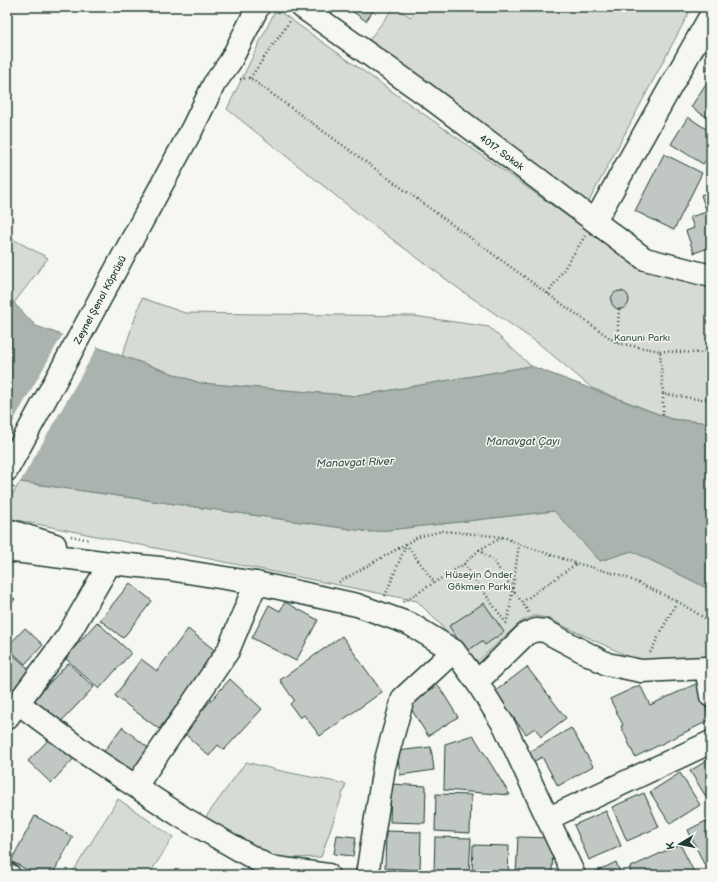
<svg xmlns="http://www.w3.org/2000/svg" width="718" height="882" font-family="'Balsamiq Sans',sans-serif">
	<rect width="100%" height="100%" fill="#f6f6f2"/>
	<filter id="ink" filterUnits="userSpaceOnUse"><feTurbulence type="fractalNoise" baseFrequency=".025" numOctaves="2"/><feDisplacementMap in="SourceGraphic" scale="8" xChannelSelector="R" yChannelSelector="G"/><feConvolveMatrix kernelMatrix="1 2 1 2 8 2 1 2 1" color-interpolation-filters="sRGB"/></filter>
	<g filter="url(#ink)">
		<path fill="#d6dbd6" stroke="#7a8c85" d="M394,7L411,17L419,7H692L588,203L367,43Z
			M276,9L639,267L711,283V423L671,419L592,388L538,343L462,291L365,219L227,109Z
			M7,236L48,258L14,303L7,296Z
			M142,298L185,313L414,316L489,327L531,366L357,396L200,383L122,356Z
			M20,482L371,532L555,511L600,561L632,551L711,590V662L638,661L547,618L535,616L522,621L470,668L441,625L417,601L7,518V504Z
			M246,762L281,771L346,784L321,857L268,859L205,818Z
			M118,799L173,837L149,875H71Z"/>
		<path fill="#aab3ae" stroke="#72847d" d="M7,296L36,326L200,383L357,396L531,366L671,419L711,423V590L632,551L600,561L554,511L371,532L7,480Z"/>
		<path fill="#f6f6f2" d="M63,334L98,346L19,484L7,482V432Z"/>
		<path fill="#c1c8c3" stroke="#1f3d34" d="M346,7H376L366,21Z
			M711,61V73L706,69Z
			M707,82L711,84V120L691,107Z
			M688,117L711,132V153L703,164L671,144Z
			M664,154L702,173L674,230L635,211Z
			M711,191V247L694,253L686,231L694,228L690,217L707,212L701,195Z
			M611 300a9 9 0 1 1 18 0a9 9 0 1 1-18 0Z
			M130,583L152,601L123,638L100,620Z
			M7,593L15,599L7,609Z
			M285,602L318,620L296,661L252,638L269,605L280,611Z
			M484,603L504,632L485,645L482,641L466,652L449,626Z
			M97,622L131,653L99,689L65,658Z
			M25,628L43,645L25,664L7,647Z
			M188,629L217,652L159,729L115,696L141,659L157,671Z
			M342,636L382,692L320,736L304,715L300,718L290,704L294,700L280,680Z
			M7,649L32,672L7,700Z
			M68,663L94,687L54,729L29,705Z
			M527,667L566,718L541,737L535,728L526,734L494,692Z
			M230,679L262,709L224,750L218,745L209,756L183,732Z
			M698,683L710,720L635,757L621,726L623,725L610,699L640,685L650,705Z
			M438,685L458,717L428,736L408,704Z
			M122,727L151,750L131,776L102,754Z
			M571,728L593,766L558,786L542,757L531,763L526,754Z
			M55,733L78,754L51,783L28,761Z
			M473,735L510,795L444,790L445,744Z
			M431,747L434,770L400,775L397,751Z
			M711,758V802L710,803L690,771Z
			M680,773L700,805L670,824L650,792Z
			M391,784L426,786L425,823L390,822Z
			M644,793L659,827L627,841L612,807Z
			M436,794L471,795L470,833L435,831Z
			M606,811L621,846L589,860L574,825Z
			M35,816L73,837L52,875H36L11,861Z
			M706,821L711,831V860L704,864L688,830Z
			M386,831L421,832L420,870L385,868Z
			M337,835L356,837L353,856L334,854Z
			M435,837L471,838L469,875L434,874Z
			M518,837L553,838L552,875H516Z
			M680,844L695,874L632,875L629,868Z
			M473,845L509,846L508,875H472Z
			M616,862L621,875H589Z"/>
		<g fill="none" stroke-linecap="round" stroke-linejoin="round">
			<defs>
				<g id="minor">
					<path id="s1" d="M302,7L425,94L645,259L707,275L711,274"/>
					<path d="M595,221L711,15"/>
					<path id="s2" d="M7,470L192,129L214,84L230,62L258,7"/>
					<path d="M7,530L55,545"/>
					<path d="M7,550L110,563L169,569L256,583L357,605L410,624L454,651L477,682L505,727L574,875"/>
					<path d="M477,682L526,634L536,630L545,631L607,664L641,671L706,668L711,696"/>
					<path d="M18,703L88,755L182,817L269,867L328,875"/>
					<path d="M7,718L67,637L110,563"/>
					<path d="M136,786L228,651L256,583"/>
					<path d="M549,818L711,742"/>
					<path d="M7,874L9,875"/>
					<path d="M367,875L384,767L403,698L454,651"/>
				</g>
			</defs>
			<use href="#minor" stroke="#1f3d34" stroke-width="25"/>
			<path stroke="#1f3d34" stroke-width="2.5" stroke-dasharray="1 3" stroke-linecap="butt" d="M250,78L290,21
				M240,79L250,78L548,294L617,343L660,351L663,394L698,399H711
				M548,294L585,236
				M617,342L619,309
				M660,351L699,353L711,351
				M663,394V416
				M7,498L14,487
				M71,536L90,540
				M406,544L434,582
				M479,550L503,537
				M464,564L506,623L509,614L519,544
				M339,582L418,537L443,531L504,537L519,544L576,563L623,576L677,601L650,653
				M385,596L406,545
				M677,601L711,622
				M403,602L464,564L479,550L493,560L529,613
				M522,602L576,564"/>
			<use href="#minor" stroke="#f6f6f2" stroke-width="22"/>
		</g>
	</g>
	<g text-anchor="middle" stroke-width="3" stroke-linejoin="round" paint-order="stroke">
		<g font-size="10" fill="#1f3d34" stroke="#f6f6f2">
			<text dy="4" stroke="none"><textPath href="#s1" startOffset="247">4017. Sokak</textPath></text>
			<text dy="4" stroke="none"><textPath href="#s2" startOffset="194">Zeynel Şenol Köprüsü</textPath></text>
		</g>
		<g font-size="10" fill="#445d54" stroke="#f6f6f2">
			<text x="642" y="341">Kanuni Parkı</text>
			<text x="479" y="578">Hüseyin Önder<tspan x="479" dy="12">Gökmen Parkı</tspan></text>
		</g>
		<g font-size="11" font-style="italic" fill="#425a52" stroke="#f6f6f2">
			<text x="523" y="445">Manavgat Çayı</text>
			<text transform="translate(355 462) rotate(-2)" y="4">Manavgat River</text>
		</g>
	</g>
	<rect width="718" height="882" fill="none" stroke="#f6f6f2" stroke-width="24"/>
	<rect x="12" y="12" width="694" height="858" fill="none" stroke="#1f3d34" stroke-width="1.5" filter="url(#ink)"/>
	<g transform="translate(680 844) rotate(260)" stroke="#f6f6f2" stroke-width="3" paint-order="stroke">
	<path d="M0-3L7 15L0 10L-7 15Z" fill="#1f3d34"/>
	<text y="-6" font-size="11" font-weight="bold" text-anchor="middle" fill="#1f3d34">K</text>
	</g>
</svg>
